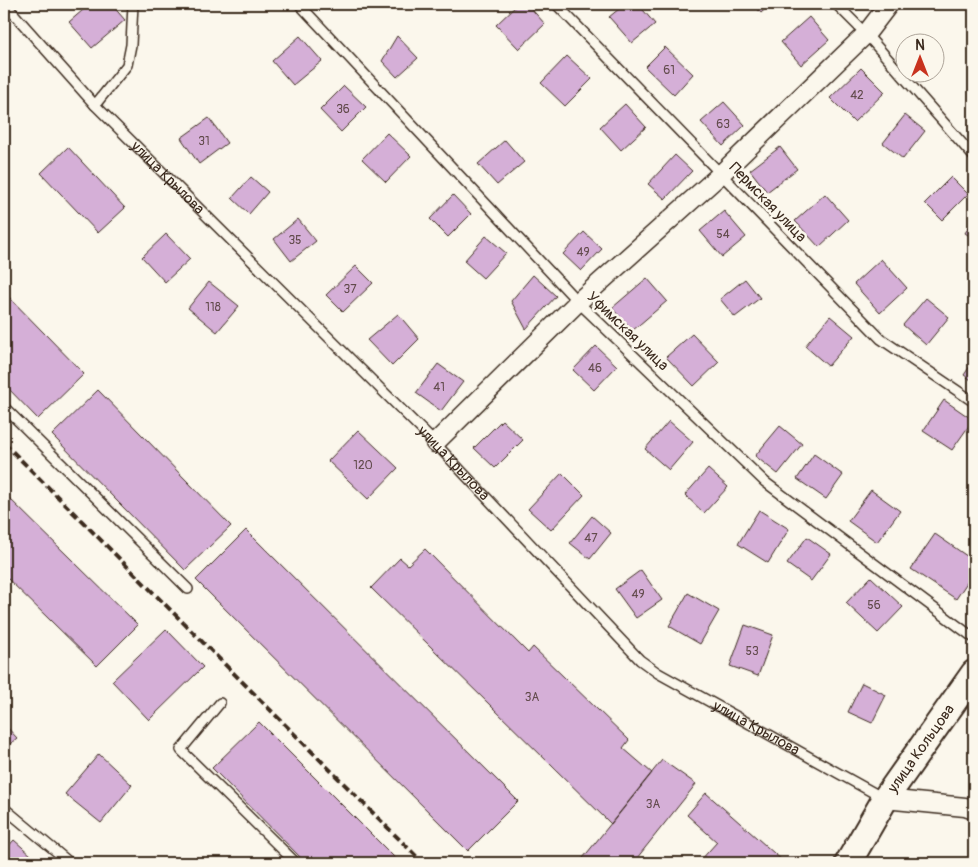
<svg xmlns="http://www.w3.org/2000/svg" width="978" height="867" font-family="Pangolin,sans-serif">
	<rect width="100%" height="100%" fill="#fbf7ec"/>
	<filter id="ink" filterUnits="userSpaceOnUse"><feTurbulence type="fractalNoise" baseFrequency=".02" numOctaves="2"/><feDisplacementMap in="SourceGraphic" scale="10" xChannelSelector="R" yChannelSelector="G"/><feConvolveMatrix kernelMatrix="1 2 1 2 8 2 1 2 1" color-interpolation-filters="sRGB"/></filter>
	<g filter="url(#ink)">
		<path fill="#d5afd7" stroke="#3b2a1e" d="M90,4H111L125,20L92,48L69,22Z
			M518,4H527L545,24L519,49L496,25Z
			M625,4H638L655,24L632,43L609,17Z
			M753,4H771L761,13Z
			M809,17L829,40L801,65L781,42Z
			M300,36L322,61L293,85L272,61Z
			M397,36L418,58L397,77L382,61Z
			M665,47L693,74L674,95L645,67Z
			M567,56L592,79L565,106L541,83Z
			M861,68L885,92L854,122L830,98Z
			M344,86L366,107L341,132L320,110Z
			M724,102L745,125L723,146L701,122Z
			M625,104L646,127L621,150L600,127Z
			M905,115L925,131L903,159L883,143Z
			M209,118L227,143L199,164L181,138Z
			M387,133L411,156L386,182L362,159Z
			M505,140L524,162L497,185L478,164Z
			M68,147L125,208L98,233L41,173Z
			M780,147L797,169L767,192L750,170Z
			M675,155L692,171L665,199L648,184Z
			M251,177L268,192L249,214L232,198Z
			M951,177L968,194L942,220L925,203Z
			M825,194L848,220L819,247L795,221Z
			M453,195L471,214L448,237L430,219Z
			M724,211L746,237L722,257L700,231Z
			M298,219L316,241L291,261L274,239Z
			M974,219V239L965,233Z
			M584,232L602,249L581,271L563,254Z
			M166,234L190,259L165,282L142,257Z
			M486,236L506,253L483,278L464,261Z
			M881,259L907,288L880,313L854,284Z
			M356,266L373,283L343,312L326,295Z
			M533,275L556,296L526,329L511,301Z
			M647,278L667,301L632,331L612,308Z
			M745,279L760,298L735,317L720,299Z
			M209,282L239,306L217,332L188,308Z
			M4,292L84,374L38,419L4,384Z
			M926,298L949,317L926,345L903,325Z
			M398,314L419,339L392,366L367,340Z
			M830,316L854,336L828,366L805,346Z
			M692,334L719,362L694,386L666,357Z
			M596,346L617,366L594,390L573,370Z
			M974,360V382L964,375Z
			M438,364L463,382L441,411L416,393Z
			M98,390L231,526L185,570L52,435Z
			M944,400L973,420L952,450L923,431Z
			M502,420L523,440L495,468L474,448Z
			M669,421L693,442L669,470L645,449Z
			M780,426L802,444L778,474L755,456Z
			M358,430L398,468L368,499L328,461Z
			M814,454L843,475L826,499L797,479Z
			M708,469L728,487L704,513L685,495Z
			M562,473L584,495L551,530L528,509Z
			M871,490L900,511L877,542L848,521Z
			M4,493L138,625L97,666L4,575Z
			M759,510L789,529L768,563L738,544Z
			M592,516L611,533L590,559L570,543Z
			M246,530L518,801L468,851L196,580Z
			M935,534L974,561V572L956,599L911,569Z
			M807,537L831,554L811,581L787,564Z
			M425,549L528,653L533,647L629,740L623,748L652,773L611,824L371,588L400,558L408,565Z
			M641,570L662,600L636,618L615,589Z
			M871,577L903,607L878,633L846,603Z
			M688,593L719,611L700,644L669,626Z
			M745,625L773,635L758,676L730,666Z
			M166,629L203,667L149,720L112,681Z
			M862,683L886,695L872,723L848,712Z
			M259,722L400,863H306L212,768Z
			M4,724L17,738L4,749Z
			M99,754L132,785L101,823L65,794Z
			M662,760L696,784L633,863H579Z
			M706,793L783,861L781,863H702L700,861L717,842L687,815Z
			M14,840L40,863H4V851Z"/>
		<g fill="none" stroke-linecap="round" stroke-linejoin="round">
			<defs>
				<g id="lane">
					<path id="s1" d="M5,4L95,105L435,443L640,660L658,673L883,798"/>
					<path d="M299,4L578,302L765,482L974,638"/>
					<path d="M556,4L881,339L974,402"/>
					<path d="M836,4L866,34L974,157"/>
					<path d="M95,105L127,65L131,45L133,4"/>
					<path d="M4,174V175"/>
					<path d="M4,407L188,589"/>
					<path d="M220,703L181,750L296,863"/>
					<path d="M4,808L70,863"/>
				</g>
				<path id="street" d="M435,443L578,302L722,173L866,34L889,4
					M885,799L965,807L974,810"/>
				<g id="secondary">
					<path id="s2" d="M848,863L885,799L974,673"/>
				</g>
			</defs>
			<use href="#lane" stroke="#3b2a1e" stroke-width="12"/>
			<use href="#street" stroke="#3b2a1e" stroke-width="21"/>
			<use href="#secondary" stroke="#3b2a1e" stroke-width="29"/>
			<use href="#lane" stroke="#fbf7ec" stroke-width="9"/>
			<use href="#street" stroke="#fbf7ec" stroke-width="18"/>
			<use href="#secondary" stroke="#fbf7ec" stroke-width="25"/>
			<path stroke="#3b2a1e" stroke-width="4" stroke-dasharray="8 4" stroke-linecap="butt" d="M4,443L423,863"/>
		</g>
	</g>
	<g text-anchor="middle" stroke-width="5" stroke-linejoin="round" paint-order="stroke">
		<g font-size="12" fill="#624b4c">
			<text x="669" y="74">61</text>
			<text x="857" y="99">42</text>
			<text x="343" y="113">36</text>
			<text x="723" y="128">63</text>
			<text x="204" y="145">31</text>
			<text x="723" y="238">54</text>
			<text x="295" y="244">35</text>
			<text x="583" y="256">49</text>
			<text x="350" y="293">37</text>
			<text x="213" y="311">118</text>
			<text x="595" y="372">46</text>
			<text x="439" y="391">41</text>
			<text x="363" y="469">120</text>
			<text x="591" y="542">47</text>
			<text x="638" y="598">49</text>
			<text x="874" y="609">56</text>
			<text x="752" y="655">53</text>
			<text x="532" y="701">3А</text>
			<text x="653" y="808">3А</text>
		</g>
		<g font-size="15" fill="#3b2a1e" stroke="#fbf7ec">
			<text dy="5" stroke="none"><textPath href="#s1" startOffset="238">улица Крылова</textPath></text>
			<text transform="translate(768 202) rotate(46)" y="5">Пермская улица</text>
			<text transform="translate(628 331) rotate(44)" y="5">Уфимская улица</text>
			<text dy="5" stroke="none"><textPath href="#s1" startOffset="642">улица Крылова</textPath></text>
			<text dy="5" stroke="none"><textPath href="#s1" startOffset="1048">улица Крылова</textPath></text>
			<text dy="5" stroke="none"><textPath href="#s2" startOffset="136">улица Кольцова</textPath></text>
		</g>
	</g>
	<rect width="978" height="867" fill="none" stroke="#fbf7ec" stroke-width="20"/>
	<rect x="10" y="10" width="958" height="847" fill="none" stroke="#3b2a1e" stroke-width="2" filter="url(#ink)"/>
	<g transform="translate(920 58)"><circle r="24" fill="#fbf7ec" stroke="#aea59a"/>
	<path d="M0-4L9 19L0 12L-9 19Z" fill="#c8321e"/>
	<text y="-8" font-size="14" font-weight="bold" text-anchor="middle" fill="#3b2a1e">N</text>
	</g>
</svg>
